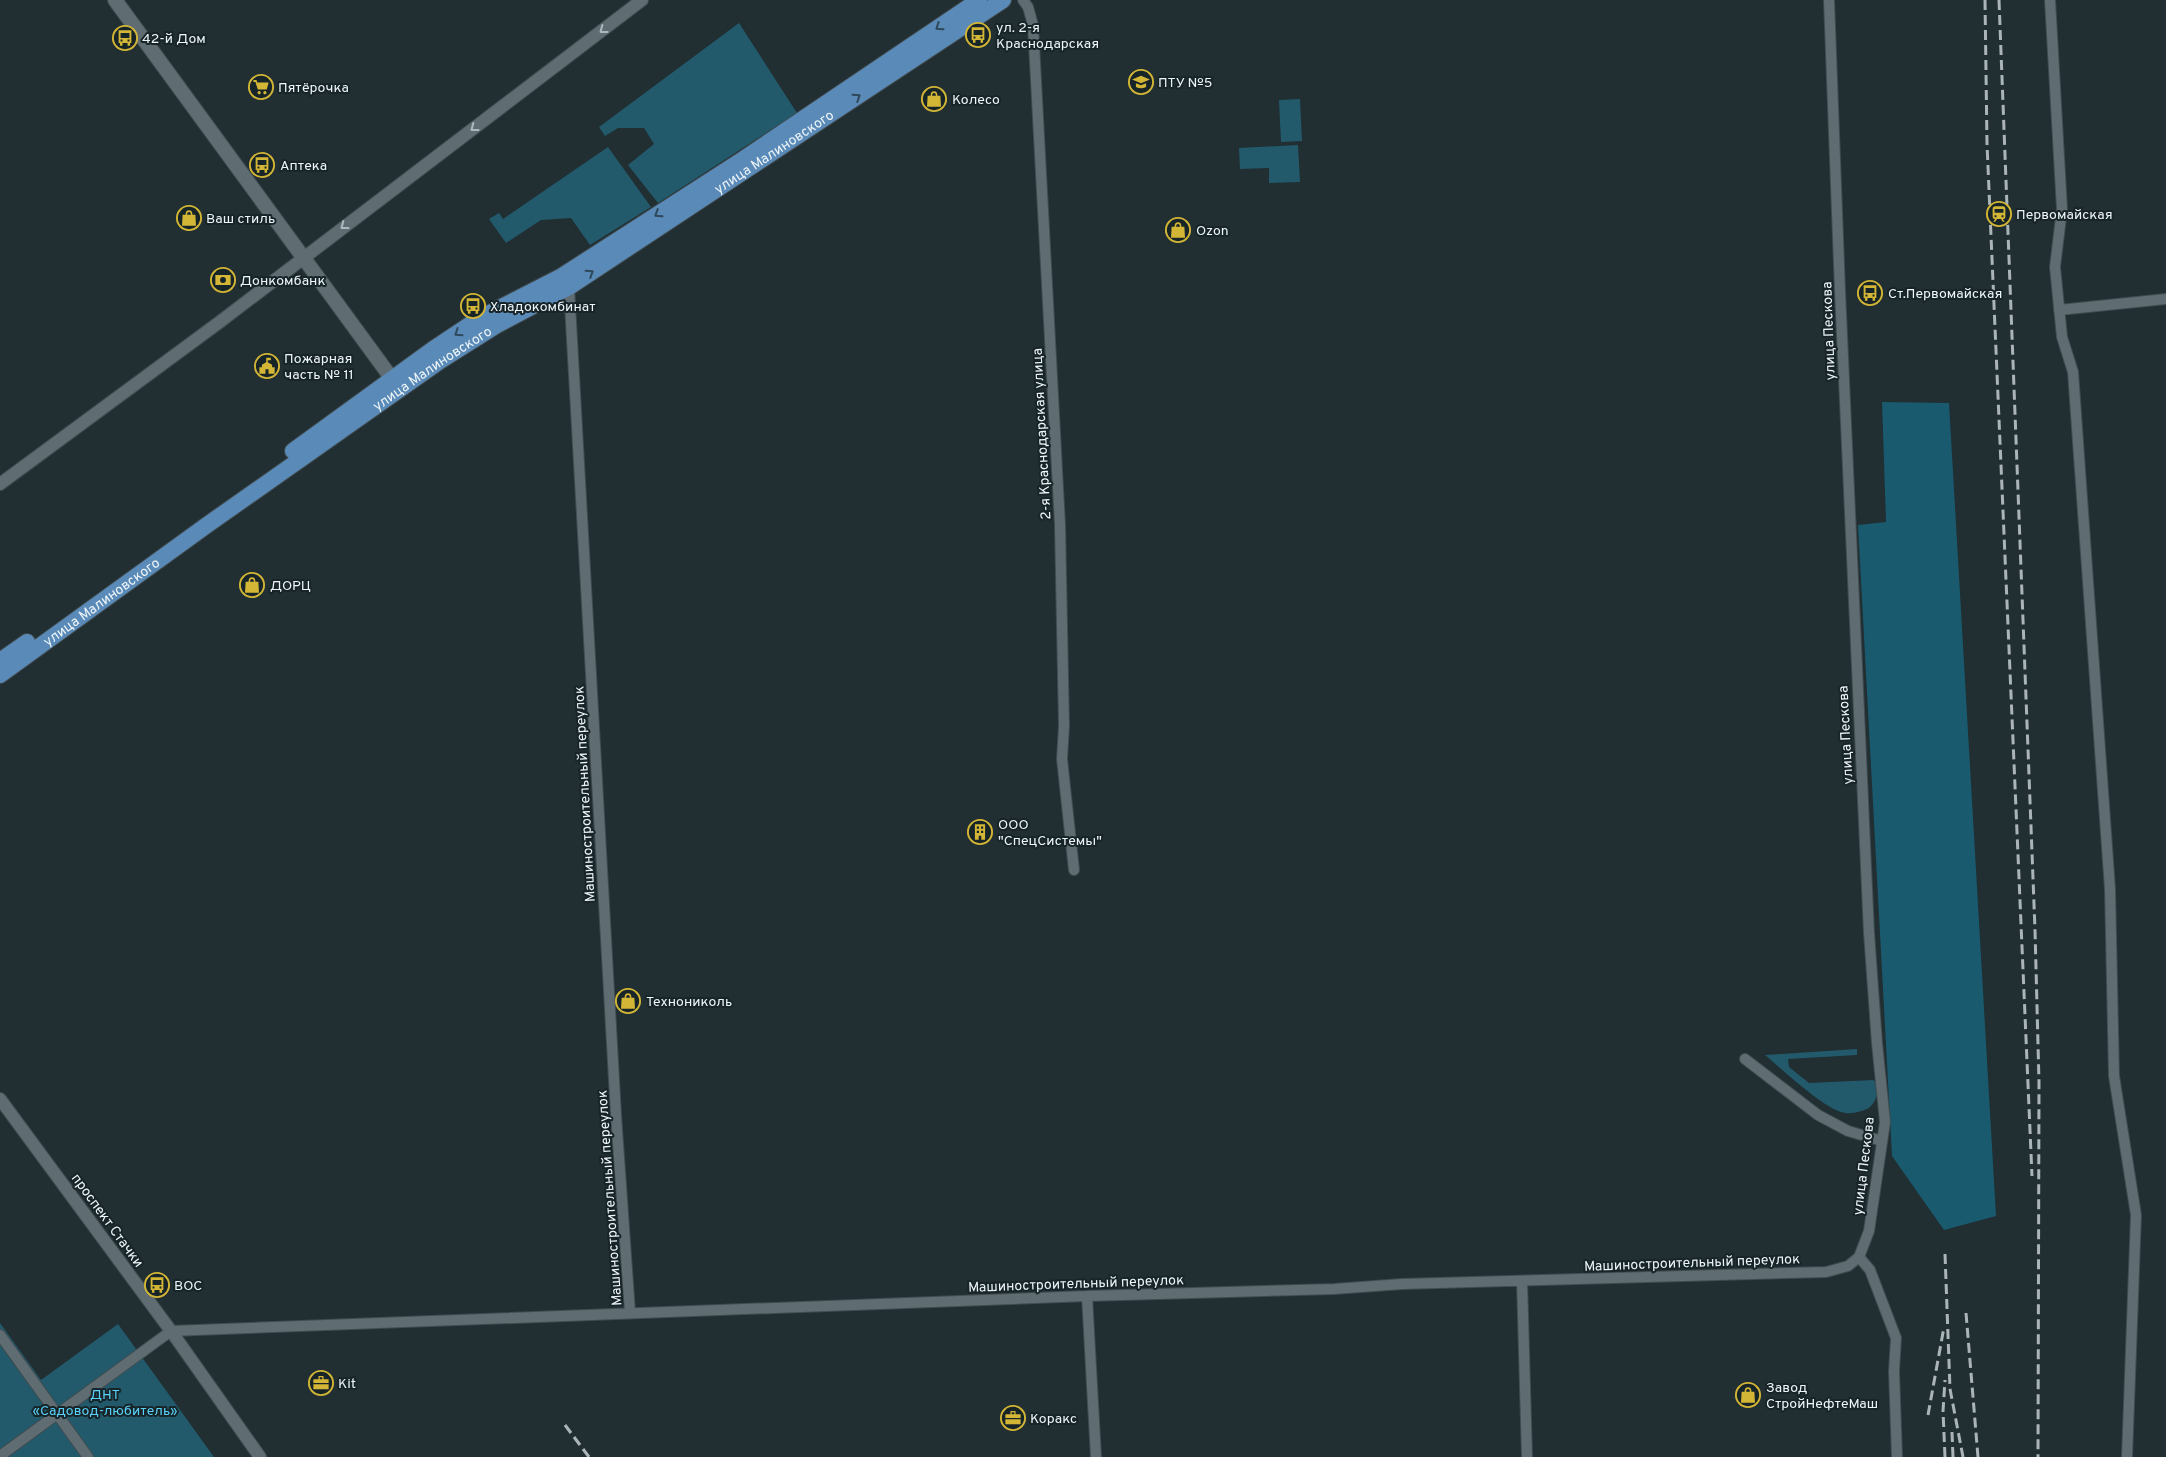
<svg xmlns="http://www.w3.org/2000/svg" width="2166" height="1457" font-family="Overpass,sans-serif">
	<rect width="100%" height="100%" fill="#212e32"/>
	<path fill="#225a6c" d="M739,23L797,113L658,203L628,165L654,144L644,128H618L605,136L599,127Z
		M1300,99L1302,141L1281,142L1279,100Z
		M1298,145L1300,182L1269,183V168L1240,169L1239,148Z
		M608,147L651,207L590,245L571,218L541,220L506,243L489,219L499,213L503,219Z
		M1857,1049V1055L1788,1059L1789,1067L1809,1083L1873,1080L1878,1084C1879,1092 1876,1102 1869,1108C1863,1111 1853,1114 1846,1113C1827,1112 1782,1069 1765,1055Z
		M0,1323L41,1380L118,1324L214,1457H0Z"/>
	<path fill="#195a6e" d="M1882,402L1949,403L1996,1216L1944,1230L1892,1156L1858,525L1886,522Z"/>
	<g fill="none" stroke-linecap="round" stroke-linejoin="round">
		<defs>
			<path id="minor" d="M1023,0L1028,7L1033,25L1060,525L1064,726L1062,759L1074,870
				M1829,0L1840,291L1869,933L1877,1043L1885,1122L1869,1231L1859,1257L1870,1270L1896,1338L1894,1371L1897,1457
				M2050,0L2062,209L2055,267L2062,337L2073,372L2110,889L2114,1076L2136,1215L2127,1457
				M567,283L569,287L616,1115L630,1312
				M2059,310L2166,299
				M1745,1059L1818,1115L1848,1131L1882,1141
				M1522,1281L1527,1457
				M1087,1296L1096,1457
				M0,1335L88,1457
				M0,1456L171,1331L1087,1296L1334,1289L1402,1284L1826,1272L1848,1266L1859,1257"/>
			<path id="tertiary" d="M0,484L221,321L642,0
				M0,1099L171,1331L260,1457"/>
			<path id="secondary" d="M115,0L398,387"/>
			<g id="trunk">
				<path d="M293,451L432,350L480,318L562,276L742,160L979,0"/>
				<path d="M0,661L27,642"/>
				<path id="s1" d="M0,675L207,525L440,361L497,325L569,287L1003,0"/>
			</g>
		</defs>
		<use href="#minor" stroke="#404c50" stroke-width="12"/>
		<use href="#tertiary" stroke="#404c50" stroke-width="14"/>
		<use href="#secondary" stroke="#404c50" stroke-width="16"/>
		<use href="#trunk" stroke="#404c50" stroke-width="18"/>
		<use href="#minor" stroke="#5f6d73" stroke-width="10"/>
		<use href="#tertiary" stroke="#5f6d73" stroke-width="12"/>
		<use href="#secondary" stroke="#5f6d73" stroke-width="14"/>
		<use href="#trunk" stroke="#5a8ab7" stroke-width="16"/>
		<path stroke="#abb5b9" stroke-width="3" stroke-dasharray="10 5" stroke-linecap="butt" d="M1985,0L1987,144L2032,1176
			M1999,0L2035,930L2039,1082L2038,1457
			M1945,1254L1950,1389L1963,1457
			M1966,1313L1978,1457
			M1928,1415L1944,1327
			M565,1425L589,1457
			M1952,1432L1953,1457
			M1945,1457L1943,1411L1945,1380"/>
	</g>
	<defs><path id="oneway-chevron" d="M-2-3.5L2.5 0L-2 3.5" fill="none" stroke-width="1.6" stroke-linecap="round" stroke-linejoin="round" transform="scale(1.25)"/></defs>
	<g stroke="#2e485a">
		<use href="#oneway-chevron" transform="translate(939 27) rotate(146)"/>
		<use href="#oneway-chevron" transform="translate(857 97) rotate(-33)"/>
		<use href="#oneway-chevron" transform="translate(658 214) rotate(147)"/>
		<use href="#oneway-chevron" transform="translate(590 273) rotate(-33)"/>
		<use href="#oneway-chevron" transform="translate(458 333) rotate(146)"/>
	</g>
	<g stroke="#adb8bd">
		<use href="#oneway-chevron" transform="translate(603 30) rotate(143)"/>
		<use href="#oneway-chevron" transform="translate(474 128) rotate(143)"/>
		<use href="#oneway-chevron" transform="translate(344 226) rotate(143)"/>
	</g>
	<defs>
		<symbol id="bus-ring" viewBox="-11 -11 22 22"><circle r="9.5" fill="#172428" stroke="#d3b635" stroke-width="1.5"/><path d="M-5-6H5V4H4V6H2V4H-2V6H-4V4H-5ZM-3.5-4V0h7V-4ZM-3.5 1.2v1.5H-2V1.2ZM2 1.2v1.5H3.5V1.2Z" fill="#d3b635"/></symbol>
		<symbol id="university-ring" viewBox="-11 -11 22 22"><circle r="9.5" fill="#172428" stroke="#d3b635" stroke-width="1.5"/><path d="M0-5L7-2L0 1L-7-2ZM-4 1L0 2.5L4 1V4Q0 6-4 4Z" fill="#d3b635"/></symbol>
		<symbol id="supermarket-ring" viewBox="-11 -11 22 22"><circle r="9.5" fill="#172428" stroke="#d3b635" stroke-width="1.5"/><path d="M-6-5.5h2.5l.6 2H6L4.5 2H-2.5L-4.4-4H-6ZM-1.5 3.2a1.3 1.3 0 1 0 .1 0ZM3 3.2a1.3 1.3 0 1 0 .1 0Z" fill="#d3b635"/></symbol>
		<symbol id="shop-ring" viewBox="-11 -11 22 22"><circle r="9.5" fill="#172428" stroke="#d3b635" stroke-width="1.5"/><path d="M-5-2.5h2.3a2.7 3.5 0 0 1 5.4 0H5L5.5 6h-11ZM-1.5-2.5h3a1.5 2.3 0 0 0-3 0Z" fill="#d3b635"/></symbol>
		<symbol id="station-ring" viewBox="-11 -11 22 22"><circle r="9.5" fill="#172428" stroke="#d3b635" stroke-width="1.5"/><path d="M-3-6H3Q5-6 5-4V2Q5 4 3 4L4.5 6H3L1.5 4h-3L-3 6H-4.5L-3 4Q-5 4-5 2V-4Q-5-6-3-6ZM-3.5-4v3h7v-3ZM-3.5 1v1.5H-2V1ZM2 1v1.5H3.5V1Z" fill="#d3b635"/></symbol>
		<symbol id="bank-ring" viewBox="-11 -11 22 22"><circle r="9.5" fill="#172428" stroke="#d3b635" stroke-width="1.5"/><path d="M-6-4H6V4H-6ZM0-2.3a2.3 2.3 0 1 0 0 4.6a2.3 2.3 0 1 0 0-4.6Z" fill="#d3b635"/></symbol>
		<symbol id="civic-ring" viewBox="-11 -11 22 22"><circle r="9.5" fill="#172428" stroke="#d3b635" stroke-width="1.5"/><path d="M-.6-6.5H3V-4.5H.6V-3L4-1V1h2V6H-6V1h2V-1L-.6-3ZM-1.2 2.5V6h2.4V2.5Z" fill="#d3b635"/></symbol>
		<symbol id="building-ring" viewBox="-11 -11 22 22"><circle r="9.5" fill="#172428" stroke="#d3b635" stroke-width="1.5"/><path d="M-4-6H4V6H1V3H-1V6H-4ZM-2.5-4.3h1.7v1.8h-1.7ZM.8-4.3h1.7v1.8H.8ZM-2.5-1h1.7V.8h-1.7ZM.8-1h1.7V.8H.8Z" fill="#d3b635"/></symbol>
		<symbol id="office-ring" viewBox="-11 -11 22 22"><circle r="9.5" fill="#172428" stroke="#d3b635" stroke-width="1.5"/><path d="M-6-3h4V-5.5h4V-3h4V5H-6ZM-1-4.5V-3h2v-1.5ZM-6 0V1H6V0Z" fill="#d3b635"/></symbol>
	</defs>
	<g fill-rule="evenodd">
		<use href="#bus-ring" x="964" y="21" width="28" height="28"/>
		<use href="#bus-ring" x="111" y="24" width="28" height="28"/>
		<use href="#university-ring" x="1127" y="68" width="28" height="28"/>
		<use href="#supermarket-ring" x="247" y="73" width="28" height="28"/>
		<use href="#shop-ring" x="920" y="85" width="28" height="28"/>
		<use href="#bus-ring" x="248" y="151" width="28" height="28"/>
		<use href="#station-ring" x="1985" y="200" width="28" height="28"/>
		<use href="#shop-ring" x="175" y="204" width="28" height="28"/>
		<use href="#shop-ring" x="1164" y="216" width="28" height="28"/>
		<use href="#bank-ring" x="209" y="266" width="28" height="28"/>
		<use href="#bus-ring" x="1856" y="279" width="28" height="28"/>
		<use href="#bus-ring" x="459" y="292" width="28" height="28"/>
		<use href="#civic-ring" x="253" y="352" width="28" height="28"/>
		<use href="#shop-ring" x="238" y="571" width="28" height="28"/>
		<use href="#building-ring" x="966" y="818" width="28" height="28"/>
		<use href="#shop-ring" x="614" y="987" width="28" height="28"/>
		<use href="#bus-ring" x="143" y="1271" width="28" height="28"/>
		<use href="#office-ring" x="307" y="1369" width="28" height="28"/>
		<use href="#shop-ring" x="1734" y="1381" width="28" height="28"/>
		<use href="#office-ring" x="999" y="1404" width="28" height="28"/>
	</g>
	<g text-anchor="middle" stroke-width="4" stroke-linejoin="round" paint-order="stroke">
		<g font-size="14" fill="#edf5f9" stroke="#172428" text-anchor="start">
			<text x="996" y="32">ул. 2-я<tspan x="996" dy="16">Краснодарская</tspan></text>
			<text x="142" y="43">42-й Дом</text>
			<text x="1158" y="87">ПТУ №5</text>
			<text x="278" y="92">Пятёрочка</text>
			<text x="952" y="104">Колесо</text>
			<text x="280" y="170">Аптека</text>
			<text x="2016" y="219">Первомайская</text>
			<text x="206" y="223">Ваш стиль</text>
			<text x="1196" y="235">Ozon</text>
			<text x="240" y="285">Донкомбанк</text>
			<text x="1888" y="298">Ст.Первомайская</text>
			<text x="490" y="311">Хладокомбинат</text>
			<text x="284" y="363">Пожарная<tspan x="284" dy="16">часть № 11</tspan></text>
			<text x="270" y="590">ДОРЦ</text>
			<text x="998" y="829">ООО<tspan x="998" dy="16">"СпецСистемы"</tspan></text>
			<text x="646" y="1006">Технониколь</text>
			<text x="174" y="1290">ВОС</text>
			<text x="338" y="1388">Kit</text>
			<text x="1766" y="1392">Завод<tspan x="1766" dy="16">СтройНефтеМаш</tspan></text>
			<text x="1030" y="1423">Коракс</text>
		</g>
		<g font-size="14" fill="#edf5f9" stroke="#172428">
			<text dy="5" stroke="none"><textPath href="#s1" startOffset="935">улица Малиновского</textPath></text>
			<text transform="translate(1828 331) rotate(-92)" y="5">улица Пескова</text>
			<text dy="5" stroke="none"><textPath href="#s1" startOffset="530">улица Малиновского</textPath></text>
			<text transform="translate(1041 434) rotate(-93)" y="5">2-я Краснодарская улица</text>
			<text dy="5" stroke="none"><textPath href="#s1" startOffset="125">улица Малиновского</textPath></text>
			<text transform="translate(1845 735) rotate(-93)" y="5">улица Пескова</text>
			<text transform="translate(584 794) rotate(-93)" y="5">Машиностроительный переулок</text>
			<text transform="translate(1863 1166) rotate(-83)" y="5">улица Пескова</text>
			<text transform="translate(609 1198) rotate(-94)" y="5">Машиностроительный переулок</text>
			<text transform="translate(108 1220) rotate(54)" y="5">проспект Стачки</text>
			<text transform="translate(1692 1262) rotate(-2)" y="5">Машиностроительный переулок</text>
			<text transform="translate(1076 1283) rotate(-2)" y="5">Машиностроительный переулок</text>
		</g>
		<g font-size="14" fill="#5ad1f8" stroke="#172428">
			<text x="105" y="1399">ДНТ<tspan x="105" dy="16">«Садовод-любитель»</tspan></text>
		</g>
	</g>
</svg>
